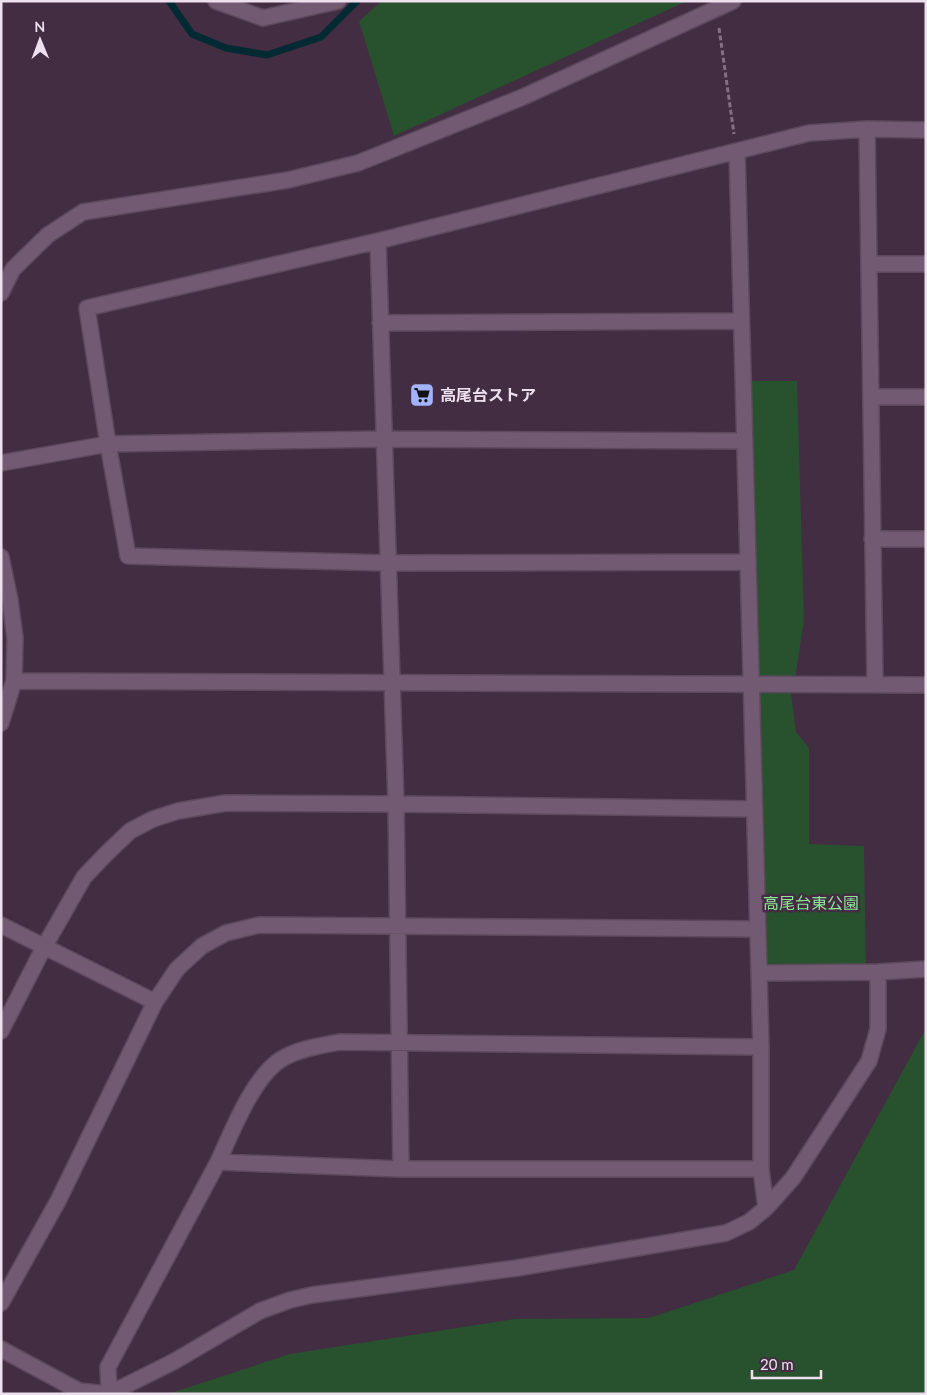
<svg xmlns="http://www.w3.org/2000/svg" width="927" height="1395" font-family="Lato,'Noto Sans JP',sans-serif">
	<rect width="100%" height="100%" fill="#422d43"/>
	<path fill="#28512d" d="M382,1H687L394,136L359,21Z
		M743,381H797L804,621L794,684L790,685L796,732L809,748V844L864,846L866,972L759,973Z
		M924,1032H926V1394H168L290,1354L515,1319L649,1318L794,1270Z"/>
	<g fill="none" stroke-linecap="round" stroke-linejoin="round">
		<path stroke="#012a33" stroke-width="7" d="M169,1L192,34L226,48L267,55L321,37L357,1"/>
		<defs>
			<path id="minor" d="M216,1L263,18L338,1
				M867,129L875,685
				M737,151L761,1047V1169L766,1208
				M378,241L396,804L401,1169
				M869,264H926
				M1,293L13,269L48,235L83,212L288,180L358,163L523,97L733,1
				M380,323L741,321
				M871,397H926
				M1,463L108,444L383,439L745,441
				M872,539H926
				M1,557L10,600L15,638L14,681L1,723
				M748,562L389,563L128,556L108,444L87,308L378,241L809,133L867,129L926,130
				M14,681L926,685
				M1,925L155,1002
				M759,973L878,972L926,969
				M1,1031L44,947L84,877L106,854L130,831L153,819L178,811L226,803L396,804L755,809
				M218,1162C232,1132 252,1079 280,1060C297,1049 319,1046 339,1042L761,1047
				M1,1303L58,1201L155,1002L177,969L202,946L226,933L259,925L758,929
				M1,1349L79,1391L109,1394L173,1362L260,1311L290,1300L312,1295L517,1268L726,1233L749,1222L766,1208L793,1178L869,1061L878,1029V972
				M109,1394L108,1367L218,1162L401,1169H761"/>
		</defs>
		<use href="#minor" stroke="#5c495c" stroke-width="18"/>
		<path stroke="#837083" stroke-width="3" stroke-dasharray="5 2.5" stroke-linecap="butt" d="M719,28L734,134"/>
		<use href="#minor" stroke="#735a73" stroke-width="15"/>
	</g>
	<defs>
		<symbol id="supermarket-square" viewBox="-11 -11 22 22"><rect x="-9" y="-9" width="18" height="18" rx="4" fill="#a1b3fd" stroke="#422d43"/><path d="M-6-5.5h2.5l.6 2H6L4.5 2H-2.5L-4.4-4H-6ZM-1.5 3.2a1.3 1.3 0 1 0 .1 0ZM3 3.2a1.3 1.3 0 1 0 .1 0Z" fill="#111"/></symbol>
	</defs>
	<g fill-rule="evenodd">
		<use href="#supermarket-square" x="408" y="381" width="28" height="28"/>
	</g>
	<g text-anchor="middle" stroke-width="5" stroke-linejoin="round" paint-order="stroke">
		<g font-size="16" font-weight="bold" fill="#eee0ee" stroke="#422d43" text-anchor="start">
			<text x="440" y="401">高尾台ストア</text>
		</g>
		<g font-size="16" fill="#8ae793" stroke="#422d43">
			<text x="811" y="909">高尾台東公園</text>
		</g>
	</g>
	<rect width="927" height="1395" fill="none" stroke="#eee0ee" stroke-width="5"/>
	<g transform="translate(40 40) rotate(359)" stroke="#422d43" stroke-width="4" paint-order="stroke">
	<path d="M0-4L9 19L0 12L-9 19Z" fill="#eee0ee"/>
	<text y="-8" font-size="14" font-weight="bold" text-anchor="middle" fill="#eee0ee">N</text>
	</g>
	<path d="M752 1370v8h69v-8" fill="none" stroke="#eee0ee" stroke-width="2.5"/>
	<text x="760" y="1370" font-size="15" fill="#eee0ee" stroke="#422d43" stroke-width="4" paint-order="stroke">20 m</text>
</svg>
